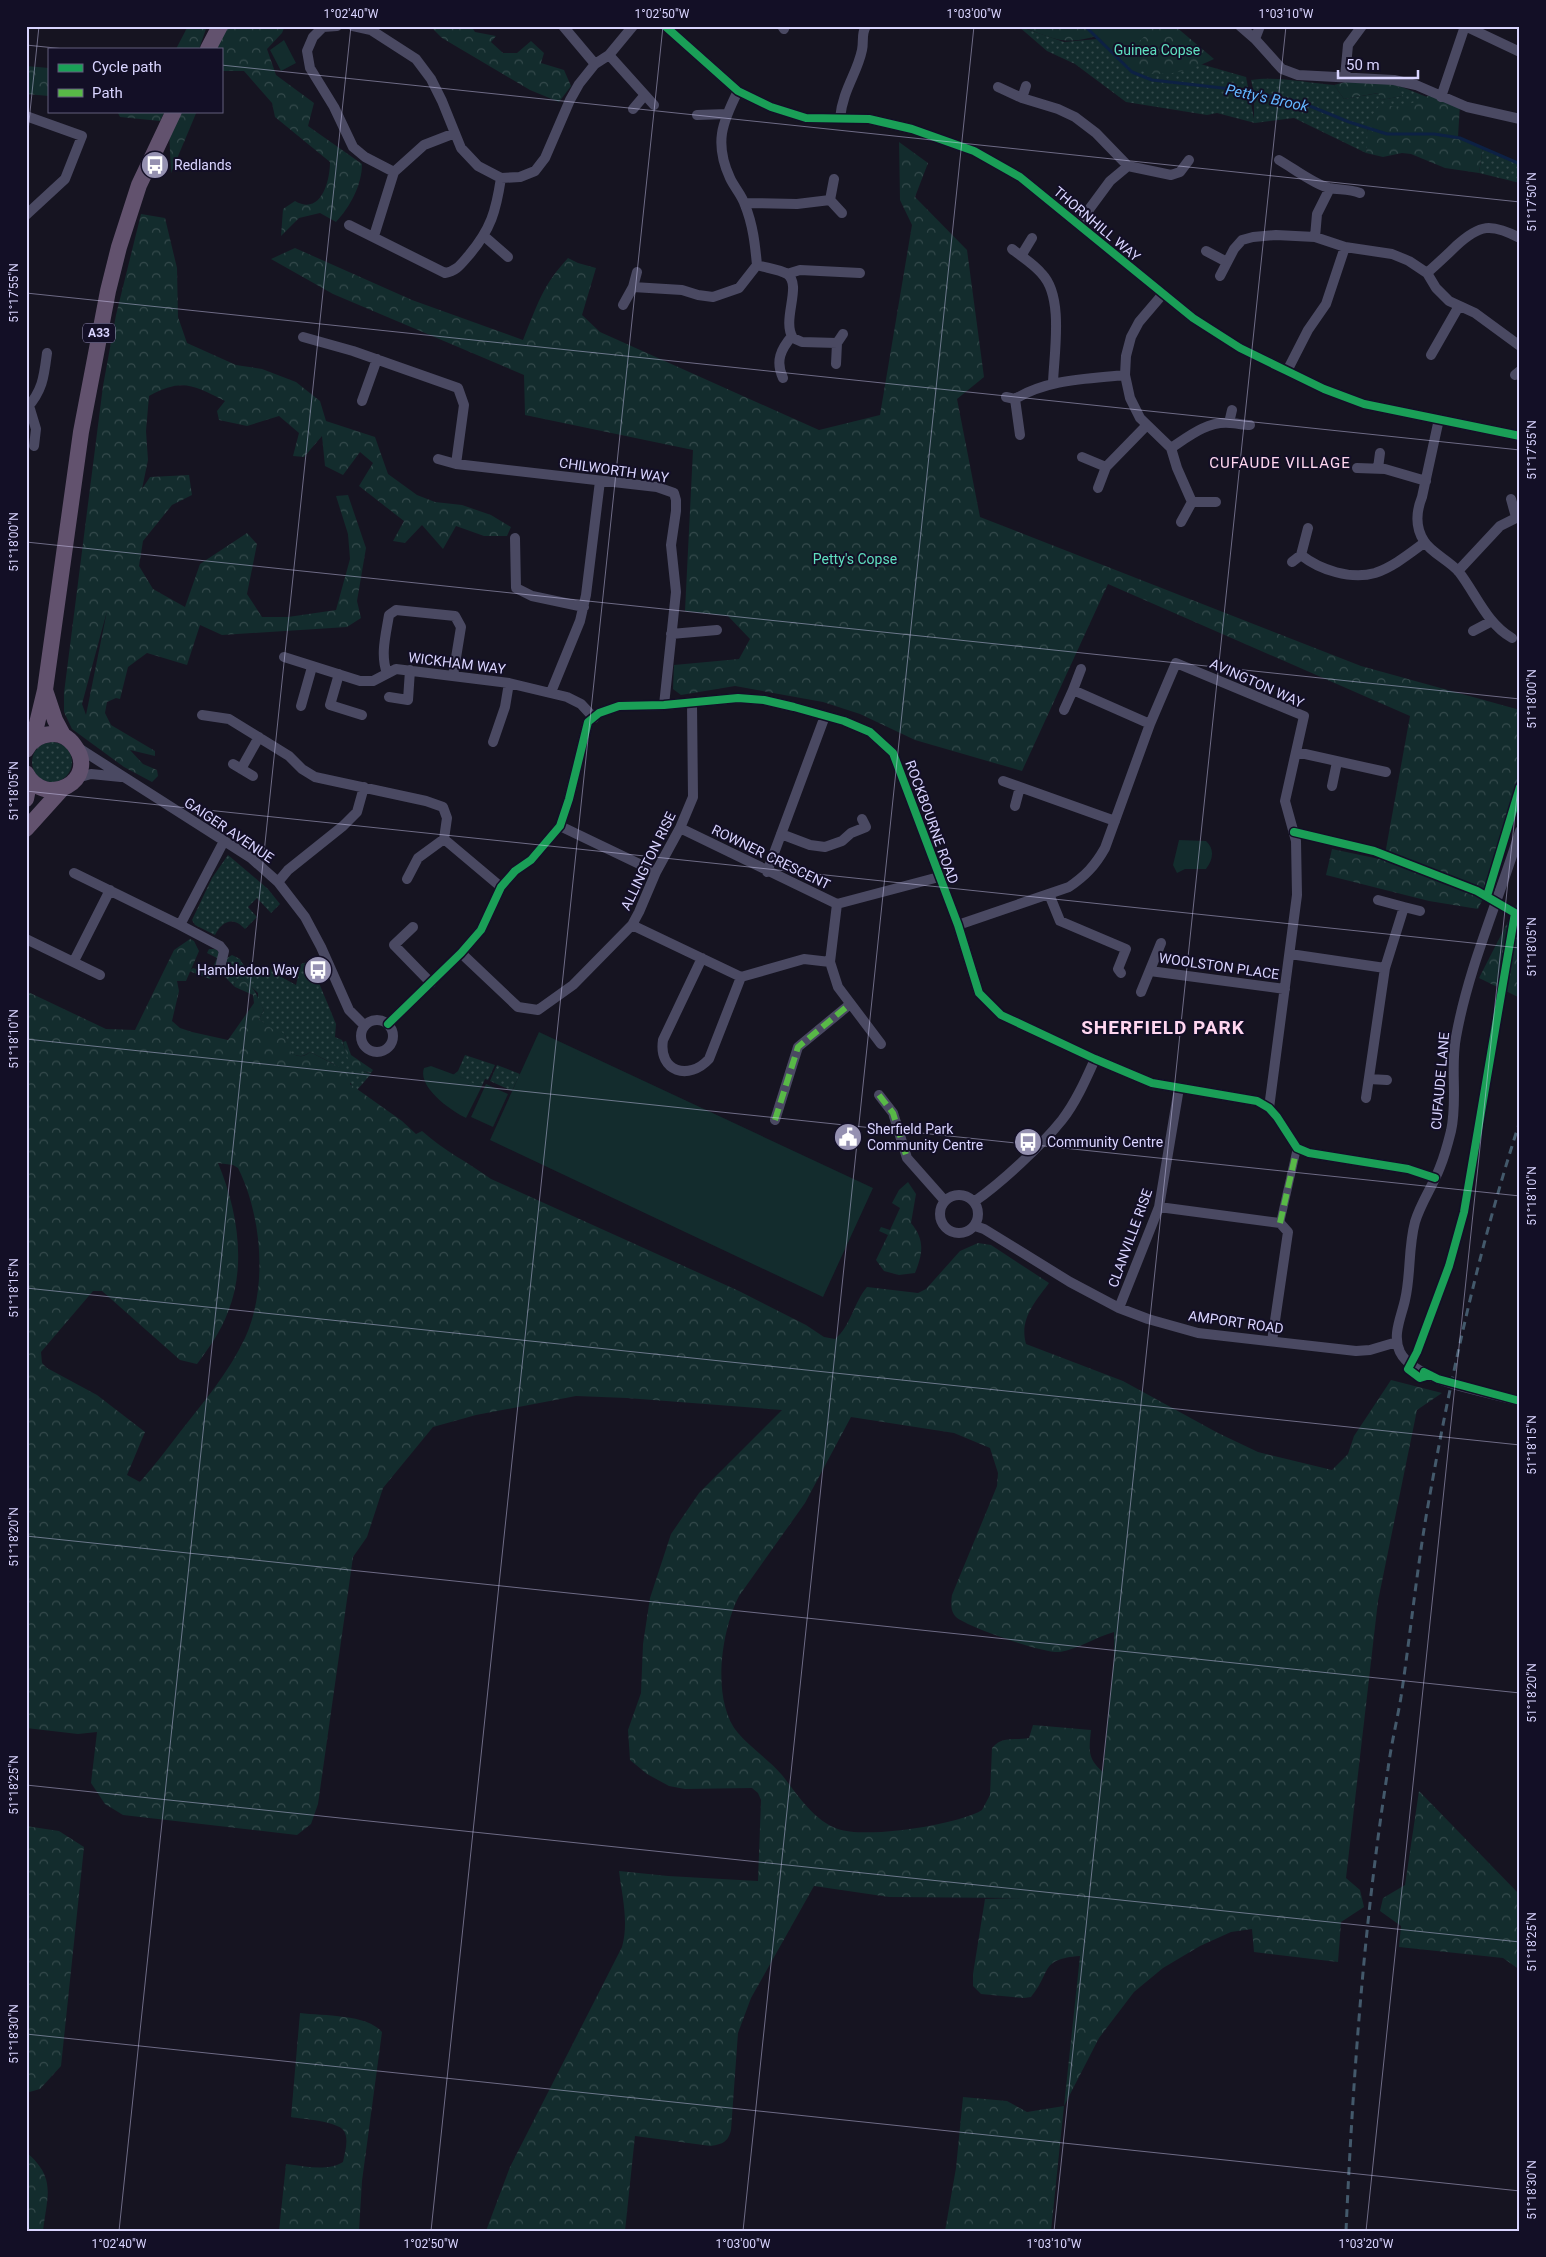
<svg xmlns="http://www.w3.org/2000/svg" width="1546" height="2257" font-family="Roboto,sans-serif">
	<defs>
		<pattern id="grass-dots" width="8" height="8" patternUnits="userSpaceOnUse" patternTransform="scale(1.25)"><rect width="8" height="8" fill="#132c2d"/><path d="M2 2h.1M6 6h.1" fill="none" stroke="#354a4c" stroke-width="1.8" stroke-linecap="round"/></pattern>
		<pattern id="forest-crowns" width="20" height="18" patternUnits="userSpaceOnUse" patternTransform="scale(1.25)"><rect width="20" height="18" fill="#132c2d"/><path d="M2 6a3 3 0 1 1 6 0M12 15a3 3 0 1 1 6 0" fill="none" stroke="#354a4c"/></pattern>
	</defs>
	<rect width="100%" height="100%" fill="#161421"/>
	<path fill="url(#grass-dots)" d="M1018,26L1064,42L1097,39L1125,63H1197L1246,77L1254,119V93L1251,80C1277,76 1307,83 1334,85L1344,99L1379,93L1381,100L1402,96L1397,85L1427,97L1367,129L1369,135L1366,153L1294,118L1255,123L1217,113L1207,115L1126,102L1075,64L1047,51Z
		M1483,147L1520,164V183L1479,173Z
		M32 762a20 20 0 1 1 40 0a20 20 0 1 1-40 0Z
		M228,855L268,889L280,904L271,913L257,898L248,907L257,917L245,929C233,916 222,921 215,935L195,925L192,920L212,878Z
		M209,949H215L220,952L219,959L210,979L189,971L193,968L210,974L217,958L207,953Z
		M232,955L240,959C242,965 251,973 258,972C260,972 266,969 270,968L274,973L296,985L301,964L313,960L314,971L336,1024L335,1037L342,1040C348,1059 352,1068 371,1074L357,1090C349,1084 349,1079 344,1071C341,1067 316,1055 310,1052C303,1057 299,1057 290,1053L285,1035L275,1032L259,1019L264,1010L258,1000V993L244,980L238,979L234,982L235,987L221,973L227,958Z
		M465,1055L495,1065L488,1080L485,1079L481,1088L453,1075L458,1071Z
		M497,1065L520,1074L512,1091L490,1081Z"/>
	<path fill="url(#forest-crowns)" fill-rule="evenodd" d="M188,26H207L199,49H176Z
		M227,26H285L282,33L267,49L276,75L314,103L308,126L362,164C362,185 350,207 336,222L320,213L299,218L281,236L283,209L295,201C321,216 330,181 330,162L275,117L272,103L244,71H221V49H215Z
		M430,26H471L475,32L496,36L491,42L503,53H517L531,41L544,53L541,63L564,70L571,86L559,102L530,90L442,38Z
		M1020,26H1175L1214,59C1185,73 1154,82 1125,63C1115,56 1106,45 1097,36C1061,46 1053,38 1020,26Z
		M26,66L49,68V96L26,94Z
		M1353,80L1397,85L1403,96L1381,100L1378,93L1344,99L1334,85Z
		M1430,95L1460,104L1458,137L1483,147L1479,173L1445,168L1411,154L1402,153L1383,157L1366,153C1370,127 1362,125 1381,104L1401,108Z
		M117,111H165L160,121L120,117Z
		M180,111H197L171,173L169,130Z
		M899,142L928,163L915,197L967,250L984,377L957,399L980,517L1361,666L1520,710V778L1488,888L1478,909L1429,901L1326,875L1332,849L1384,860L1410,716L1108,584L1022,771L915,740L860,714L823,702L735,686L681,695L673,689L674,665L739,659L750,639L728,616L685,611L693,450L525,415L524,375L333,294L271,259L295,248L412,300L523,340C537,306 542,286 568,258L578,263L596,268L582,315L600,332L819,430L880,415L912,225L900,200Z
		M141,214L165,218L177,268L178,317L187,343L236,365L262,369L296,382L320,401L326,421L375,437L388,474L417,495L435,502L462,505L491,515L511,527L507,536H484L456,526L443,549L422,525L405,543L393,541L404,521L359,486L373,463L360,452L343,475L325,466L322,436L304,457L293,456L299,433L279,416L247,426L219,420L217,411L225,401C192,385 183,378 149,396L146,431L148,460L142,489L150,477L189,475L192,495L172,505L143,541L139,566L153,589L185,607L200,564L247,533L257,544L247,594L262,617H288L336,610L350,559L348,534L336,496L348,495L366,548L357,601L361,618L347,627L222,635L200,625L187,665L147,653L128,667L120,699L116,698L107,702L105,713L111,725L155,751V756L130,750L143,764L157,770L158,776L152,782L124,767L72,729L64,712V693L103,386L116,315ZM107,611L86,715L82,704Z
		M1520,898V998L1479,978Z
		M190,939L194,941L199,951L186,981H177L179,991L172,1021L180,1028L192,1032L228,1040L254,1003L253,995L235,987L234,982L238,979L244,980C257,990 256,996 264,1010L259,1019L275,1031L279,1029L285,1035L291,1053C299,1057 303,1058 310,1052L343,1069L352,1077L350,1084L402,1121L416,1134L422,1131C444,1151 468,1162 491,1179L739,1291L806,1325L824,1337L835,1339C851,1326 854,1302 867,1287L918,1293L926,1289L960,1251L978,1243L991,1245L1049,1283C1035,1302 1019,1319 1026,1344L1123,1381L1218,1433L1258,1452L1332,1470L1348,1454L1354,1436L1391,1380L1442,1393L1417,1410L1378,1601L1346,1878L1360,1890L1364,1907L1341,1922L1338,1962L1254,1952L1252,1929L1231,1932L1200,1946L1163,1968L1134,1992L1099,2038L1064,2106L1051,2231H945L956,2168L963,2097L1007,2101L1027,2112L1064,2106L1080,1956C1039,1959 1052,1972 1031,1997L1024,1998L981,1994L973,1986V1974L985,1899L1022,1898L889,1897L814,1886L751,1998L738,2033L731,2130C728,2142 723,2144 711,2146L635,2136L625,2231H486L510,2167L622,1947C629,1922 622,1896 619,1871L668,1876L758,1881L761,1800L758,1793L752,1788L685,1789L669,1786L647,1774L630,1760L628,1730L641,1693L643,1644L650,1598L671,1534L699,1493L782,1410L627,1398L576,1396L476,1415L433,1427L383,1488L367,1537L353,1557L318,1804L311,1824L297,1835L123,1815L105,1804L91,1783L97,1732L78,1734L26,1728V991L106,1029L135,1030L174,950ZM218,1163L233,1165L238,1168C262,1216 268,1288 245,1338C229,1372 203,1403 180,1432C167,1449 154,1466 140,1482L127,1475L145,1432L97,1395L47,1368L42,1363L41,1352L93,1291H102L180,1360L197,1364C209,1348 221,1331 228,1312C247,1265 237,1208 218,1163ZM851,1417L954,1433L990,1448L998,1473L997,1486L952,1595C951,1602 950,1611 956,1617C967,1627 1045,1654 1060,1652C1078,1649 1096,1637 1114,1632V1659L1103,1772C1087,1758 1089,1750 1091,1730L1033,1725L1029,1738C1015,1741 1003,1735 992,1748L990,1795L982,1810C958,1825 865,1839 838,1829C813,1820 798,1795 782,1775C769,1760 751,1748 738,1733C711,1701 721,1631 739,1596L805,1503Z
		M346,1041L351,1055L373,1070L371,1073L354,1069L348,1059L343,1042Z
		M908,1182L916,1194L911,1223C925,1240 923,1253 915,1273L899,1275L884,1271L876,1260L888,1235L879,1231L881,1227L890,1230L900,1208L892,1203L899,1190Z
		M1419,1791L1520,1895V1970L1503,1958L1399,1947L1401,1926L1380,1911L1383,1898L1405,1885Z
		M26,1826L59,1831L84,1847L61,2066L40,2089L26,2093Z
		M300,2013C323,2016 367,2014 382,2032L362,2181L359,2231H279L286,2164C305,2166 326,2172 343,2162C345,2153 349,2139 344,2131C338,2121 302,2119 291,2117Z
		M26,2152C57,2178 47,2196 43,2231H26Z"/>
	<path fill="#132c2d" d="M1101,26H1137L1146,35L1133,47L1125,41L1115,54L1097,36Z
		M284,40L296,63L281,71L270,50Z
		M1179,840L1206,841C1215,849 1213,860 1206,869H1185L1177,873L1173,865Z
		M539,1032L873,1188L823,1297L490,1140Z
		M431,1066L466,1079L481,1088L466,1118C451,1111 417,1087 424,1068Z
		M486,1084L508,1094L493,1127L471,1117Z"/>
	<g fill="none" stroke-linecap="round" stroke-linejoin="round">
		<path stroke="#0d2144" stroke-width="3" d="M1085,26L1132,72L1152,80L1240,90L1300,102L1349,122L1387,134H1434L1460,138L1520,164"/>
		<path stroke="#4a4962" stroke-width="8" d="M1280,1223L1297,1148"/>
		<path stroke="#4a4962" stroke-width="10" d="M337,26L323,27L313,37L307,51L310,68L334,107L353,147L365,157L394,172
			M353,26L371,30L416,59L431,79L442,101L461,148L478,166L501,178L520,177L535,171L545,158L570,100L579,84L595,64L609,55L633,26
			M563,26L595,64
			M665,26L738,91L771,107L806,118L869,119L912,129L974,151L1020,177L1193,318L1240,348L1287,371L1324,389L1364,404L1520,436
			M782,26L784,29
			M1240,26L1255,39L1282,69L1298,75L1394,80L1416,85L1467,107L1520,119
			M1465,26L1520,52
			M1255,39L1260,26
			M609,55L654,105
			M1345,77L1348,45L1362,26
			M998,87L1022,98L1058,109L1075,117L1096,133L1128,166L1171,175L1180,172L1189,160
			M1441,97L1465,26
			M1022,98L1026,86
			M633,109L644,96
			M697,115L727,114
			M26,116L82,136L65,179L26,215
			M840,118C843,89 857,74 862,50C864,41 861,34 866,26
			M1279,160C1293,168 1315,185 1329,188C1340,190 1349,189 1360,193
			M834,179L830,200L842,213
			M745,203L797,204L830,200
			M1079,223L1110,181L1128,166
			M349,225L445,273C457,271 461,264 469,255C491,229 496,211 501,178
			M374,236L394,172L424,145L455,133
			M484,236L508,257
			M1315,237L1317,214L1330,188
			M1012,249C1022,257 1034,264 1042,274C1064,297 1054,353 1053,383
			M1206,251L1227,262
			M1021,256L1032,238
			M757,265C766,268 779,269 787,274C803,285 781,320 793,338L802,342L837,343
			M1427,273C1437,264 1447,255 1456,246C1480,224 1491,223 1520,238
			M787,274L800,270L860,273
			M1220,276L1234,249L1242,240L1253,237L1276,235L1315,237L1345,247L1392,254L1409,261L1427,273L1436,288L1449,301L1475,313L1520,346
			M633,287L682,290L698,295L713,297L739,288L757,265C755,244 753,225 745,205C742,195 734,187 730,178C714,143 722,123 738,91
			M1162,295L1139,322L1131,337L1126,356L1125,375L1130,398L1140,418L1171,448L1177,468L1192,502
			M623,305L633,287L637,272
			M303,337L353,351L458,388L464,405L456,464
			M1431,355L1459,306
			M836,364L837,343L843,334
			M1287,371L1308,330L1326,304L1345,247
			M1515,375L1520,371
			M783,378C775,361 781,349 792,336
			M1006,397L1015,399C1048,379 1087,379 1125,375
			M1015,399L1020,435
			M362,401L377,359
			M26,408L30,409L36,429L34,446
			M27,408C43,390 44,376 47,353
			M1439,419L1422,497C1416,512 1415,527 1424,541C1430,552 1450,561 1459,572C1476,594 1487,624 1512,638
			M1229,423L1232,410
			M1171,448C1189,436 1207,421 1230,423C1236,423 1243,425 1250,425
			M1082,457L1106,467
			M438,459L456,464L657,487L674,493L676,500V511L671,545L676,592L664,705
			M1357,468L1385,469L1426,481
			M1378,468L1380,453
			M1098,488L1106,467L1146,426
			M1511,499L1516,517
			M1181,522L1192,502H1216
			M515,538L516,588L532,596L584,607
			M1301,555C1320,570 1351,580 1375,573C1393,567 1409,554 1424,543
			M1292,562L1301,555L1308,528
			M1458,571L1500,526L1520,516
			M1473,631L1492,621
			M671,634L717,630
			M284,657L360,681H373L396,669L509,683L567,697L581,704L594,718
			M387,673C380,655 386,634 389,615L396,610L455,616L461,627L453,676
			M339,674L330,705L362,715
			M1073,690L1081,669
			M551,692L580,621L586,595L600,481
			M389,697L408,700L410,670
			M301,706L312,667
			M1064,710L1073,690L1150,724
			M202,715L229,719L289,756L302,769L315,777L426,801L443,807L447,818L444,839L418,858L407,879
			M493,742L505,707L509,683
			M77,747L251,858L278,882L305,917L321,947L349,1010L364,1025
			M1296,752L1386,772
			M233,764L253,776
			M241,769L259,737
			M77,778L91,774L121,777
			M1003,781L1115,821
			M1332,786L1337,762
			M1015,806L1020,787
			M560,826L656,872
			M680,828L837,904L939,877
			M1520,831C1499,900 1469,965 1456,1037C1450,1068 1458,1100 1451,1131C1448,1143 1445,1155 1440,1167C1433,1186 1421,1202 1415,1222C1408,1248 1411,1275 1405,1300C1401,1318 1392,1335 1400,1352C1415,1382 1489,1392 1520,1401
			M781,834L810,845L825,847L842,841L851,833L866,827L862,819
			M444,839L501,887
			M767,872L825,716
			M74,873L180,925
			M278,882L288,870L343,826L357,812L364,787
			M1049,894L1060,921L1126,949L1118,969L1121,973
			M1378,900L1404,907
			M837,904L830,962L838,987L881,1044
			M632,925L741,977L804,959L830,962
			M958,925L1069,887C1085,876 1095,866 1105,848L1150,724L1176,663L1304,716L1285,801L1296,841L1297,895L1269,1108
			M413,927L394,945L431,983
			M26,939L100,975
			M461,953L518,1007L538,1010L573,985L632,925L639,912L656,872L680,828L693,797L692,703
			M1290,954L1385,968L1366,1098
			M702,958L663,1040C658,1072 689,1081 709,1059L741,977
			M74,961L110,890
			M220,968L224,951L220,946L180,925L224,841
			M1385,968L1404,907L1420,911
			M1150,971L1285,989
			M1141,992L1161,943
			M361 1036a16 16 0 1 1 32 0a16 16 0 1 1-32 0Z
			M388,1024L461,953L481,930L501,887L515,871L531,860L560,826L569,799L588,722L599,713L619,706L664,705L738,698L764,700L794,707L844,721L870,732L893,753L958,925L979,993L1001,1015L1095,1059L1152,1083L1257,1101L1269,1108L1277,1117L1297,1148L1309,1153L1408,1169L1435,1178
			M1369,1079L1387,1080
			M879,1095L893,1113L907,1158L945,1201
			M775,1120L798,1047L849,1005
			M940 1214a19 19 0 1 1 38 0a19 19 0 1 1-38 0Z
			M975,1201C1001,1183 1042,1145 1062,1120C1076,1102 1086,1079 1095,1059
			M1159,1207L1280,1223L1288,1232L1272,1341
			M975,1226L984,1229L1070,1282L1119,1308L1148,1319L1198,1333L1356,1351L1370,1350L1397,1342
			M1119,1308L1159,1207L1179,1088"/>
		<path stroke="#62526e" stroke-width="16" d="M208,49L220,26
			M45,690L55,720L63,735
			M33,740L45,690L81,432L108,291L119,247L139,185L174,111
			M26,750C31,740 39,735 51,734C61,733 68,737 74,745C101,780 45,810 26,773
			M26,799L30,779
			M26,829L63,788"/>
		<path stroke="#43596b" stroke-width="3" stroke-dasharray="8 6" stroke-linecap="butt" d="M1346,2231C1353,2077 1364,1921 1388,1769C1391,1745 1397,1721 1401,1697C1410,1637 1416,1577 1426,1517C1449,1384 1478,1250 1520,1121"/>
		<path stroke="#58b947" stroke-width="6" stroke-dasharray="12 6" stroke-linecap="butt" d="M879,1095L893,1113L907,1158
			M775,1120L798,1047L849,1005
			M1280,1223L1297,1148"/>
		<defs>
			<path id="cycleway" d="M665,26L738,91L771,107L806,118L869,119L912,129L974,151L1020,177L1193,318L1240,348L1287,371L1324,389L1364,404L1520,436
				M1294,832L1374,851L1477,891L1515,913L1464,1212L1449,1266L1417,1352L1408,1369L1420,1378L1430,1375
				M1487,896L1520,787
				M388,1024L461,953L481,930L501,887L515,871L531,860L560,826L569,799L588,722L599,713L619,706L664,705L738,698L764,700L794,707L844,721L870,732L893,753L958,925L979,993L1001,1015L1095,1059L1152,1083L1257,1101L1269,1108L1277,1117L1297,1148L1309,1153L1408,1169L1435,1178
				M1424,1372L1438,1379L1520,1401"/>
		</defs>
		<use href="#cycleway" stroke="#130f26" stroke-width="11"/>
		<use href="#cycleway" stroke="#1a9f57" stroke-width="8"/>
	</g>
	<path fill="none" stroke="#d9d4ff" stroke-width="1" stroke-opacity="0.45" d="M26,45L65,49M221,65L1520,202M26,150L39,26M26,293L1520,450M26,542L1520,699M26,791L1520,948M26,1039L1520,1196M26,1288L1520,1445M26,1536L1520,1693M26,1785L1520,1942M26,2034L1520,2191M119,2231L351,26M431,2231L663,26M743,2231L974,26M1054,2231L1286,26M1366,2231L1520,767"/>
	<defs>
		<symbol id="bus-disc" viewBox="-11 -11 22 22"><circle r="9.5" fill="#9591b1" stroke="#130f26"/><path d="M-5-6H5V4H4V6H2V4H-2V6H-4V4H-5ZM-3.5-4V0h7V-4ZM-3.5 1.2v1.5H-2V1.2ZM2 1.2v1.5H3.5V1.2Z" fill="#fff"/></symbol>
		<symbol id="civic-disc" viewBox="-11 -11 22 22"><circle r="9.5" fill="#9591b1" stroke="#130f26"/><path d="M-.6-6.5H3V-4.5H.6V-3L4-1V1h2V6H-6V1h2V-1L-.6-3ZM-1.2 2.5V6h2.4V2.5Z" fill="#fff"/></symbol>
	</defs>
	<g fill-rule="evenodd">
		<use href="#bus-disc" x="139" y="149" width="32" height="32"/>
		<use href="#bus-disc" x="302" y="954" width="32" height="32"/>
		<use href="#civic-disc" x="832" y="1121" width="32" height="32"/>
		<use href="#bus-disc" x="1012" y="1126" width="32" height="32"/>
	</g>
	<g text-anchor="middle" stroke-width="4" stroke-linejoin="round" paint-order="stroke">
		<rect fill="#130f26" stroke="#9e99be" stroke-width="1" x="83" y="323.5" width="32" height="19" rx="4"/>
		<g font-size="12" font-weight="bold" fill="#d9d4ff">
			<text x="99" y="337">A33</text>
		</g>
		<g font-size="14" fill="#5fe0c0" stroke="#130f26">
			<text x="1157" y="55">Guinea Copse</text>
			<text x="855" y="564">Petty's Copse</text>
		</g>
		<g font-size="14" fill="#d9d4ff" stroke="#130f26" text-anchor="start">
			<text x="174" y="170">Redlands</text>
			<text x="299" y="975" text-anchor="end">Hambledon Way</text>
			<text x="867" y="1134">Sherfield Park<tspan x="867" dy="16">Community Centre</tspan></text>
			<text x="1047" y="1147">Community Centre</text>
		</g>
		<g font-size="14" fill="#d9d4ff" stroke="#130f26">
			<text transform="translate(1097 224) rotate(40)" y="5">THORNHILL WAY</text>
			<text transform="translate(614 470) rotate(8)" y="5">CHILWORTH WAY</text>
			<text transform="translate(457 663) rotate(7)" y="5">WICKHAM WAY</text>
			<text transform="translate(1257 683) rotate(24)" y="5">AVINGTON WAY</text>
			<text transform="translate(932 822) rotate(70)" y="5">ROCKBOURNE ROAD</text>
			<text transform="translate(229 830) rotate(34)" y="5">GAIGER AVENUE</text>
			<text transform="translate(771 857) rotate(26)" y="5">ROWNER CRESCENT</text>
			<text transform="translate(648 861) rotate(-64)" y="5">ALLINGTON RISE</text>
			<text transform="translate(1219 966) rotate(8)" y="5">WOOLSTON PLACE</text>
			<text transform="translate(1440 1081) rotate(-85)" y="5">CUFAUDE LANE</text>
			<text transform="translate(1130 1238) rotate(-70)" y="5">CLANVILLE RISE</text>
			<text transform="translate(1236 1322) rotate(8)" y="5">AMPORT ROAD</text>
		</g>
		<g font-size="15" font-style="italic" fill="#62b6ff" stroke="#130f26">
			<text transform="translate(1267 98) rotate(12)" y="5">Petty's Brook</text>
		</g>
		<g font-size="15" letter-spacing="1" fill="#ffd6f0" stroke="#130f26">
			<text x="1280" y="468">CUFAUDE VILLAGE</text>
		</g>
		<g font-size="19" font-weight="bold" letter-spacing="1" fill="#ffd6f0" stroke="#130f26">
			<text x="1163" y="1034">SHERFIELD PARK</text>
		</g>
	</g>
	<rect width="1546" height="2257" fill="none" stroke="#130f26" stroke-width="55"/>
	<rect x="48" y="48" width="175" height="65" fill="#130f26" stroke="#625e7d"/>
	<rect x="58" y="64" width="25" height="8" fill="#1a9f57" stroke="#625e7d"/>
	<text x="92" y="72" font-size="15" fill="#d9d4ff">Cycle path</text>
	<rect x="58" y="89" width="25" height="8" fill="#58b947" stroke="#625e7d"/>
	<text x="92" y="98" font-size="15" fill="#d9d4ff">Path</text>
	<path d="M1338 70v8h80v-8" fill="none" stroke="#d9d4ff" stroke-width="2.5"/>
	<text x="1346" y="70" font-size="15" fill="#d9d4ff" stroke="#130f26" stroke-width="4" paint-order="stroke">50 m</text>
	<rect x="28" y="28" width="1490" height="2202" fill="none" stroke="#d9d4ff" stroke-width="2"/>
	<g font-size="12" text-anchor="middle" fill="#d9d4ff">
		<text x="351" y="18">1°02'40"W</text>
		<text x="662" y="18">1°02'50"W</text>
		<text x="974" y="18">1°03'00"W</text>
		<text x="1286" y="18">1°03'10"W</text>
		<text transform="translate(1532 202) rotate(-90)" y="4">51°17'50"N</text>
		<text transform="translate(14 293) rotate(-90)" y="4">51°17'55"N</text>
		<text transform="translate(1532 450) rotate(-90)" y="4">51°17'55"N</text>
		<text transform="translate(14 542) rotate(-90)" y="4">51°18'00"N</text>
		<text transform="translate(1532 699) rotate(-90)" y="4">51°18'00"N</text>
		<text transform="translate(14 791) rotate(-90)" y="4">51°18'05"N</text>
		<text transform="translate(1532 947) rotate(-90)" y="4">51°18'05"N</text>
		<text transform="translate(14 1039) rotate(-90)" y="4">51°18'10"N</text>
		<text transform="translate(1532 1196) rotate(-90)" y="4">51°18'10"N</text>
		<text transform="translate(14 1288) rotate(-90)" y="4">51°18'15"N</text>
		<text transform="translate(1532 1445) rotate(-90)" y="4">51°18'15"N</text>
		<text transform="translate(14 1537) rotate(-90)" y="4">51°18'20"N</text>
		<text transform="translate(1532 1693) rotate(-90)" y="4">51°18'20"N</text>
		<text transform="translate(14 1785) rotate(-90)" y="4">51°18'25"N</text>
		<text transform="translate(1532 1942) rotate(-90)" y="4">51°18'25"N</text>
		<text transform="translate(14 2034) rotate(-90)" y="4">51°18'30"N</text>
		<text transform="translate(1532 2190) rotate(-90)" y="4">51°18'30"N</text>
		<text x="119" y="2248">1°02'40"W</text>
		<text x="431" y="2248">1°02'50"W</text>
		<text x="743" y="2248">1°03'00"W</text>
		<text x="1054" y="2248">1°03'10"W</text>
		<text x="1366" y="2248">1°03'20"W</text>
	</g>
</svg>
